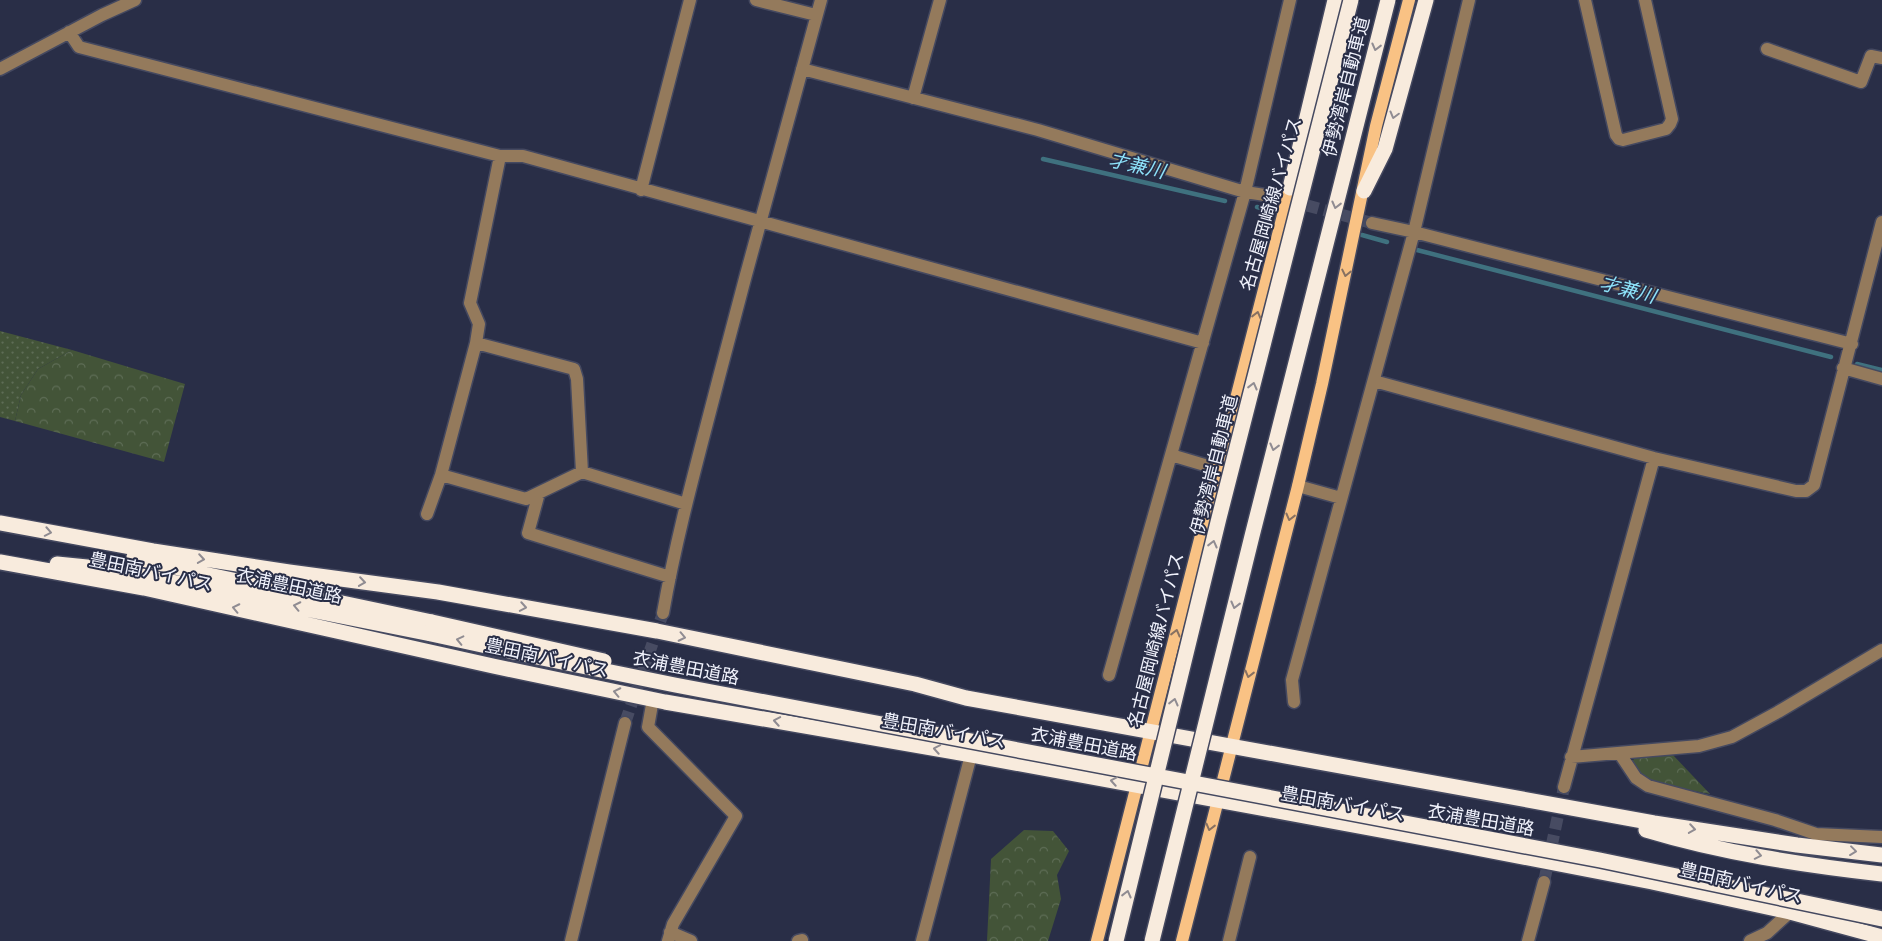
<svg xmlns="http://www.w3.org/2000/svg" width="1882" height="941" font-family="Rubik,'Noto Sans JP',sans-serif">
	<defs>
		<pattern id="grass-dots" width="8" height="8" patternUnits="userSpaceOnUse" patternTransform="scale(1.25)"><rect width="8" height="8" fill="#435438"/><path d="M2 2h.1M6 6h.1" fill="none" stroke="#5e6d56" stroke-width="1.8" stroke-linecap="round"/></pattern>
		<pattern id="forest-crowns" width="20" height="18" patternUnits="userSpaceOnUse" patternTransform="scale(1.25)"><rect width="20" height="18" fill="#435438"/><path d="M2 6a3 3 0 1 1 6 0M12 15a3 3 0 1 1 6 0" fill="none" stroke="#5e6d56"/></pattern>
	</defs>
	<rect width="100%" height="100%" fill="#292e47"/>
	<path fill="url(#grass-dots)" d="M0,331L72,350L38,369L21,395L15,421L0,417Z"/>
	<path fill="url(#forest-crowns)" d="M72,350L185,384L164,462L15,421L21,395L38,369Z
		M1672,754L1710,794L1653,783L1641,774L1632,762L1636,756Z
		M1024,830L1053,831L1069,851L1057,875L1061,899L1048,941H987L991,859Z"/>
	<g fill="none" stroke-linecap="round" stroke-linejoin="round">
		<path stroke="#3f717f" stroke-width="4.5" d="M1043,159L1225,201
			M1257,207L1272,211
			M1362,235L1387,242
			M1417,250L1831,357
			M1857,364L1882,370"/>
		<path stroke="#474b62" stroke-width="12" stroke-dasharray="12 6" stroke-linecap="butt" d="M1272,196L1372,223
			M625,723L663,613
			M1544,882L1564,787"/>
		<defs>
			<path id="minor" d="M756,0L816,15
				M1585,0L1616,135L1619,139L1623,140L1666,129L1670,124L1672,119L1645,0
				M69,32L79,47L500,156H523L1203,343
				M1767,49L1861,82L1871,56L1882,58
				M0,69L102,15L135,0
				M802,69L1038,130L1245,192L1272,196
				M913,98L940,0
				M641,190L690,0
				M1372,223L1414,232L1852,344
				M476,343L574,369L577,379L582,472
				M1843,368L1882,379
				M1374,381L1654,458L1796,491H1806L1814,485L1882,222
				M1171,455L1218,469
				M441,475L526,499L582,472L686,504
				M1298,486L1341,498
				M539,493L528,533L670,577
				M427,514L441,475L476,343L479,324L470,303L500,156
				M663,613C677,533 699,455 719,377C752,251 786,125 821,0
				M1109,675L1245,192L1290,0
				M653,699L648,727L736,816L673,924L668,941
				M1294,702L1292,680L1414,232L1469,0
				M1620,754L1636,778L1648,786L1775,820L1816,834L1882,837
				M1571,757L1699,746L1732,737L1778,712L1882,650
				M1564,787L1654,458
				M670,932L691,941
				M571,941L625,723
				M798,941L802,940
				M922,941L971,755
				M1229,941L1250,857
				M1528,941L1544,882
				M1750,941L1767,933L1790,912"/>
			<path id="major" d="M1335,35L1343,0
				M1097,941L1290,188L1293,181
				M1182,941L1298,486L1322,384L1376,126L1409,0"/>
			<path id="highway" d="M1290,188L1335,0
				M1364,191L1385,149L1426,0
				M0,523L153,551L289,572L438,592L657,631L915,684L966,698L1654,823L1797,845L1882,855
				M134,557L204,574L432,622
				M0,562L144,588L493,666L665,702L955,752L1446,842L1652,882L1790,912L1882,937
				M57,564L107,569L431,634
				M1646,830C1722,853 1803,865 1882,874"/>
		</defs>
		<use href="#minor" stroke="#454960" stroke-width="15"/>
		<use href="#major" stroke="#454960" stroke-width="15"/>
		<use href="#highway" stroke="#454960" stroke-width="18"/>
		<use href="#minor" stroke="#947a5c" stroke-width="12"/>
		<use href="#major" stroke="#f9c284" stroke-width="12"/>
		<use href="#highway" stroke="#f8ebdd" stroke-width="15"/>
		<defs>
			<path id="highway-bridge" d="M432,622L604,661
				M431,634L537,657L675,685L1600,860L1882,919
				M1116,941L1219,518L1351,0
				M1152,941L1252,536L1388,0"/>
		</defs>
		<use href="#highway-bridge" stroke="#454960" stroke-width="18" stroke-linecap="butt"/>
		<use href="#highway-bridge" stroke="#f8ebdd" stroke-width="15"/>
	</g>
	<defs><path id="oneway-chevron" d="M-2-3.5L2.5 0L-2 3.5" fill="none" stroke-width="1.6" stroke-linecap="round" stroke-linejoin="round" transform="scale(1.25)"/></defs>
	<g stroke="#908c92">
		<use href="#oneway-chevron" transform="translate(1376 47) rotate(104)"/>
		<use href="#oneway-chevron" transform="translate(1394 115) rotate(105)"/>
		<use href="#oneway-chevron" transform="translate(1336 205) rotate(104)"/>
		<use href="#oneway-chevron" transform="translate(1253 386) rotate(-76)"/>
		<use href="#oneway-chevron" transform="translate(1274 447) rotate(104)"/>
		<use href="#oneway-chevron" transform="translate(48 532) rotate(11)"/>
		<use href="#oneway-chevron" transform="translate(1213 544) rotate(-76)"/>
		<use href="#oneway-chevron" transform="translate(201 559) rotate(9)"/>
		<use href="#oneway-chevron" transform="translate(362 582) rotate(8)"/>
		<use href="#oneway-chevron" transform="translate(1235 605) rotate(104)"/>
		<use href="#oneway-chevron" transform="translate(297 606) rotate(-168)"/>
		<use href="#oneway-chevron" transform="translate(523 607) rotate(10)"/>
		<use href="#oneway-chevron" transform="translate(236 608) rotate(-168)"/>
		<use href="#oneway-chevron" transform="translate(682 637) rotate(12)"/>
		<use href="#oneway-chevron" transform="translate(460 640) rotate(-167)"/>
		<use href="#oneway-chevron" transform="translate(617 692) rotate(-168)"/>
		<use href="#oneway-chevron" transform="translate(1174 702) rotate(-76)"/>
		<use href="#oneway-chevron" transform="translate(777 721) rotate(-170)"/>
		<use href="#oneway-chevron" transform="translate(937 749) rotate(-170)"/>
		<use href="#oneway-chevron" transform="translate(1114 781) rotate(-170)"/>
		<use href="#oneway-chevron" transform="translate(1692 829) rotate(9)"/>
		<use href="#oneway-chevron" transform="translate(1853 851) rotate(7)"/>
		<use href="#oneway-chevron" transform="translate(1758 855) rotate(11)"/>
		<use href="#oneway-chevron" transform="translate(1127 894) rotate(-76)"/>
	</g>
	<g stroke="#877162">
		<use href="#oneway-chevron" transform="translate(1346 273) rotate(102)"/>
		<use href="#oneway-chevron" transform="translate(1257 315) rotate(-76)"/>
		<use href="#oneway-chevron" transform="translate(1290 517) rotate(104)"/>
		<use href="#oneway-chevron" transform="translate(1176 633) rotate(-76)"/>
		<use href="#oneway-chevron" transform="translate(1249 674) rotate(104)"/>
		<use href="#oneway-chevron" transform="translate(1210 827) rotate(104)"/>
	</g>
	<g text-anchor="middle" stroke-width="4" stroke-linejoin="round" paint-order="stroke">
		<g font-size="18" fill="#f0f2fc" stroke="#292e47">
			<text transform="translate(1346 87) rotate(-76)" y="6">伊勢湾岸自動車道</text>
			<text transform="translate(1271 204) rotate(-74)" y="6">名古屋岡崎線バイパス</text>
			<text transform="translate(1214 465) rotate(-76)" y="6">伊勢湾岸自動車道</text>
			<text transform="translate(151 572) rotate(12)" y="6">豊田南バイパス</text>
			<text transform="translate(289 586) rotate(12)" y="6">衣浦豊田道路</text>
			<text transform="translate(1156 640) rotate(-76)" y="6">名古屋岡崎線バイパス</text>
			<text transform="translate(547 658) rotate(12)" y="6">豊田南バイパス</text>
			<text transform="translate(686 668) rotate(11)" y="6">衣浦豊田道路</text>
			<text transform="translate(944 731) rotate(10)" y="6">豊田南バイパス</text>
			<text transform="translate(1084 744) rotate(11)" y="6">衣浦豊田道路</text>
			<text transform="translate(1343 804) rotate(10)" y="6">豊田南バイパス</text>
			<text transform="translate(1481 820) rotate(10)" y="6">衣浦豊田道路</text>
			<text transform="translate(1741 883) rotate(13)" y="6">豊田南バイパス</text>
		</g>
		<g font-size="19" font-style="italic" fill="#8ee3fb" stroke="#292e47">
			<text transform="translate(1137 165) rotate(13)" y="7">才兼川</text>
			<text transform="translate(1628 289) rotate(15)" y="7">才兼川</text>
		</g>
	</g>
</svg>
